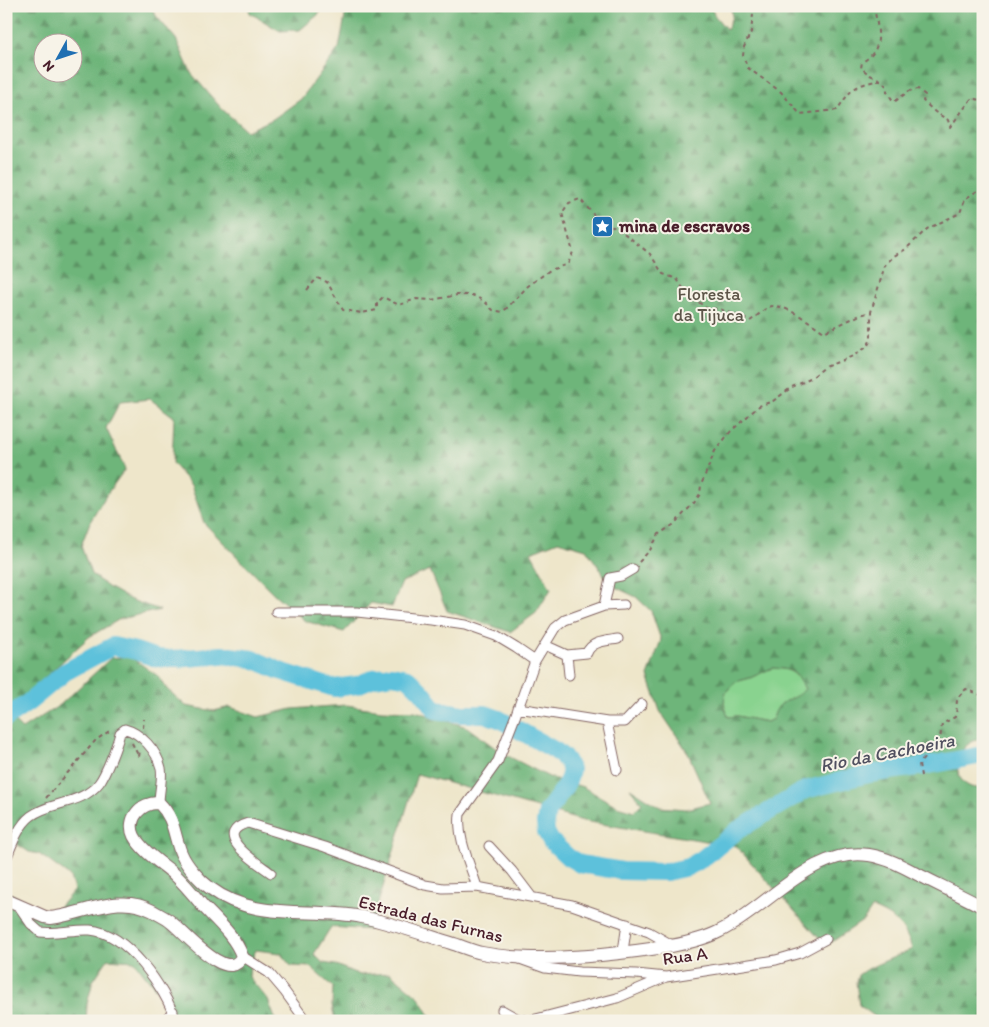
<svg xmlns="http://www.w3.org/2000/svg" width="989" height="1027" font-family="Itim,sans-serif">
	<defs>
		<pattern id="forest-firs" width="22" height="20" patternUnits="userSpaceOnUse" patternTransform="scale(1.25)"><rect width="22" height="20" fill="#6eb57a"/><path d="M5 1l3.5 6h-7zM16 11l3.5 6h-7z" fill="#5c9364"/></pattern>
	</defs>
	<rect width="100%" height="100%" fill="#f7f3e8"/>
	<filter id="ink" filterUnits="userSpaceOnUse"><feTurbulence type="fractalNoise" baseFrequency=".02" numOctaves="2"/><feDisplacementMap in="SourceGraphic" scale="10" xChannelSelector="R" yChannelSelector="G"/><feConvolveMatrix kernelMatrix="1 2 1 2 8 2 1 2 1" color-interpolation-filters="sRGB"/></filter>
	<filter id="wash" filterUnits="userSpaceOnUse"><feTurbulence type="fractalNoise" baseFrequency=".0096" numOctaves="4" result="noise"/><feDisplacementMap in="SourceGraphic" scale="20" xChannelSelector="R" yChannelSelector="G"/><feGaussianBlur stdDeviation="1.12" result="paint"/><feColorMatrix in="noise" values="0 0 0 0 0 0 0 0 0 0 0 0 0 0 0 0 0 1.4 0 .05"/><feComposite in="paint" operator="in"/></filter>
	<g filter="url(#wash)">
		<rect width="100%" height="100%" fill="#eee6ca"/>
		<path fill="#89d38f" stroke="#6a795d" d="M772,668C791,669 796,672 805,689C791,703 779,697 773,719L767,722L737,716L728,717L724,703L725,693L735,682L750,678Z"/>
		<path fill="url(#forest-firs)" stroke="#5c6a52" fill-rule="evenodd" d="M6,6H150L157,17L176,39L191,73L222,109L247,131L273,119L301,99L339,48L347,6H710L715,16L727,30L732,16L731,6H983V739C956,740 948,778 971,787C974,788 979,788 983,788V1021H881L859,1005L856,982L858,975C874,964 894,958 912,949C905,926 894,917 872,908L864,920L826,946L736,846L583,821L417,774L370,930L331,927L314,954L323,963L336,965L360,975L390,973L419,997L432,1019L443,1021H335L332,1005L333,987L310,967L291,966L280,953L256,950L250,964L249,977L268,1000L276,1021H175L165,1011L163,998L134,961L108,959L93,981L87,1004L86,1021H6V891L36,908L52,912L63,903L74,890L70,877L64,872L39,854L29,852L6,837V714L22,729L60,705L111,658L129,656L158,676L166,688L186,706L214,711L230,707L258,717L292,709L346,705L382,710L415,711L467,727L502,753L549,777L583,787L617,806L634,811L642,803L630,788L660,807L686,809L710,803L687,751L660,711L648,676L661,640L651,611L636,597L611,585L586,549L558,541L531,552L551,589L536,613L510,632L447,611L430,570L402,582L392,607L371,603L344,632L305,621L273,593L204,523L191,485L172,463L174,417L150,399L120,402L106,428L125,469L107,494L90,522L81,546L91,574L108,587L131,600L160,610L120,619L89,637L6,713ZM42,42H72V72H42ZM772,668C791,669 796,671 805,689C791,704 779,696 773,719L767,722L737,716L728,717L724,704L725,693L735,682L750,678Z
			M248,6H320L319,14L300,30L280,31L250,13Z"/>
		<g fill="none" stroke-linecap="round" stroke-linejoin="round">
			<path stroke="#5dc1db" stroke-width="18" d="M6,718L29,702L65,672L113,646L136,651L156,658L175,659L222,655L253,659L280,671L334,688L357,685L374,678L392,675L408,678L422,692L436,710L462,714H485L499,719L556,751L566,760L571,769L569,778L563,790L547,812L545,823L546,832L551,841L568,857L580,864L622,871L666,872L688,867L702,859L738,830L805,790L868,774L924,766L983,755"/>
		</g>
	</g>
	<g filter="url(#ink)">
		<g fill="none" stroke-linecap="round" stroke-linejoin="round">
			<defs>
				<path id="street" d="M604,606L610,578L621,576L633,569
					M276,612H357L431,620L465,625L496,636L516,648L535,661
					M545,645L567,655L569,675
					M567,655L587,653C591,641 607,641 618,639
					M518,708L607,722L617,770
					M607,722H625L642,704
					M489,846L512,871L531,896
					M6,859C12,845 18,826 31,816C51,801 82,805 99,783C106,774 117,745 120,733L125,729C141,733 157,751 161,768C163,778 159,792 159,803
					M271,873C258,863 209,834 248,823L325,847L425,885L443,888L477,887L572,905L649,932L672,945
					M477,887C470,864 457,838 460,814L498,761L515,717L535,661L555,628L565,620L604,606L624,605
					M20,908L31,924L40,932C57,934 74,929 90,930C128,933 165,988 176,1021
					M623,951L627,924
					M242,956L269,973L285,992L306,1021
					M520,959L545,968L579,972L636,974L666,977L776,960L800,953L826,939
					M502,1010L518,1019L528,1021L617,998L666,977
					M165,1021L173,1011"/>
				<path id="secondary" d="M6,900L45,917L51,918C86,914 119,892 153,911C159,915 167,918 172,923C185,933 230,986 242,956C235,936 216,920 202,905C193,894 184,883 173,873C161,863 142,851 134,836C126,819 141,802 159,803C175,819 173,833 181,853C186,865 199,880 210,888C255,922 311,907 362,917C392,923 422,934 451,943C461,946 472,951 482,953C539,964 614,955 671,946C687,943 705,939 720,931C766,909 813,846 869,855C888,858 904,867 921,876C941,886 962,896 983,907"/>
			</defs>
			<use href="#street" stroke="#836563" stroke-width="11"/>
			<use href="#secondary" stroke="#836563" stroke-width="14"/>
			<path stroke="#836563" stroke-width="2" stroke-dasharray="4 4" stroke-linecap="butt" d="M754,6L751,32L744,47L743,56L748,68L781,92L800,114L837,110C852,88 854,85 881,80
				M874,6C877,28 886,49 862,62L861,68L870,75L881,80L887,87V92L894,102L909,91L918,89L925,95L923,101L935,112L948,120L950,127L972,98L983,101
				M307,290L317,278L327,282L343,310L362,313L377,310V303L383,297L399,305L416,299L431,300L457,295H472L484,301L493,310L503,312L528,286L550,270L568,264L573,252L562,213L569,203L580,199L603,226H615L650,254L663,274L677,279L684,290L706,308L720,309L750,321C756,317 762,311 769,307C781,301 813,324 824,332L860,315L871,312
				M639,562L650,550L659,534L673,525L694,503L700,494L701,485L715,451L731,431L759,406L773,401L792,387L810,379L825,367L853,356L867,347L871,339V312L885,265L894,256L906,249L927,229L960,213L965,199L983,187
				M143,728L144,719
				M132,743L139,757L140,750
				M921,776L919,764L940,740L942,724L955,717C960,701 951,703 966,689L983,696
				M46,798L96,740L111,730"/>
			<use href="#street" stroke="#fff" stroke-width="9"/>
			<use href="#secondary" stroke="#fff" stroke-width="12"/>
		</g>
	</g>
	<defs>
		<symbol id="sight-square" viewBox="-11 -11 22 22"><rect x="-9" y="-9" width="18" height="18" rx="4" fill="#1f6fb2" stroke="#f7f3e8"/><path d="M0-6L1.8-2.2L6-1.7L2.9 1.2L3.7 5.4L0 3.3L-3.7 5.4L-2.9 1.2L-6-1.7L-1.8-2.2Z" fill="#fff"/></symbol>
	</defs>
	<g fill-rule="evenodd">
		<use href="#sight-square" x="590" y="214" width="25" height="25"/>
	</g>
	<g text-anchor="middle" stroke-width="4" stroke-linejoin="round" paint-order="stroke">
		<g font-size="18" font-weight="bold" fill="#4a1f2b" stroke="#f7f3e8" text-anchor="start">
			<text x="619" y="232">mina de escravos</text>
		</g>
		<g font-size="18" fill="#5d5549" stroke="#f7f3e8">
			<text x="709" y="300">Floresta<tspan x="709" dy="21">da Tijuca</tspan></text>
		</g>
		<g font-size="18" fill="#4a1f2b" stroke="#f7f3e8">
			<text transform="translate(431 919) rotate(14)" y="6">Estrada das Furnas</text>
			<text transform="translate(685 956) rotate(-8)" y="6">Rua A</text>
		</g>
		<g font-size="19" font-style="italic" fill="#505060" stroke="#f7f3e8">
			<text transform="translate(887 752) rotate(-11)" y="7">Rio da Cachoeira</text>
		</g>
	</g>
	<rect width="989" height="1027" fill="none" stroke="#f7f3e8" stroke-width="25"/>
	<g transform="translate(58 58) rotate(230)"><circle r="24" fill="#f7f3e8" stroke="#b29e9c"/>
	<path d="M0-4L9 19L0 12L-9 19Z" fill="#1f6fb2"/>
	<text y="-8" font-size="14" font-weight="bold" text-anchor="middle" fill="#4a1f2b">N</text>
	</g>
</svg>
